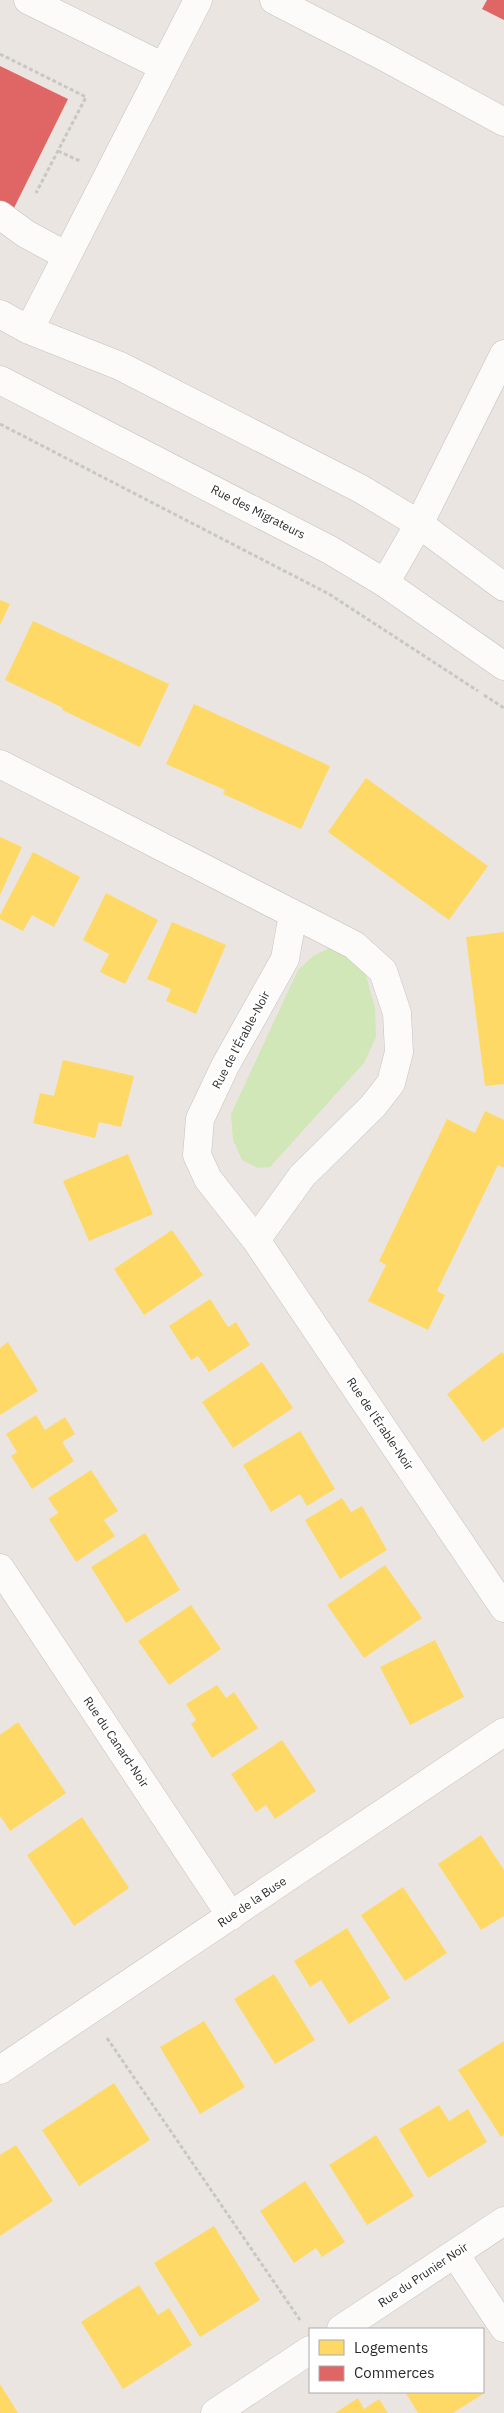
<svg xmlns="http://www.w3.org/2000/svg" width="504" height="2413" font-family="'IBM Plex Sans',sans-serif">
	<rect width="100%" height="100%" fill="#eae5e1"/>
	<path fill="#d2e7b7" d="M331,947L356,958L366,975L375,1008L376,1037L364,1063L270,1167L258,1168L242,1160L233,1140L231,1114L298,970L313,956Z"/>
	<path fill="#ffd966" d="M0,600L10,604L0,625Z
		M33,621L169,684L140,747L62,710L63,708L5,680Z
		M194,704L330,766L301,829L223,794L225,790L166,764Z
		M366,778L488,866L449,920L328,832Z
		M0,837L22,847L0,895Z
		M33,852L80,877L54,927L32,915L23,931L0,919V915Z
		M106,893L158,920L125,984L100,972L109,954L83,940Z
		M172,922L226,945L196,1014L166,1001L171,989L147,979Z
		M504,932V1084L485,1086L466,937Z
		M63,1060L134,1076L121,1127L99,1122L95,1138L33,1123L40,1093L54,1096Z
		M485,1111L504,1120V1168L498,1165L437,1291L445,1295L428,1330L368,1301L386,1265L379,1261L447,1119L475,1133Z
		M128,1154L153,1214L89,1241L63,1181Z
		M172,1230L203,1275L144,1315L114,1269Z
		M210,1299L228,1327L236,1322L250,1345L209,1372L198,1356L191,1360L169,1326Z
		M8,1342L38,1391L0,1415V1348Z
		M502,1352L504,1354V1427L483,1442L447,1394Z
		M262,1362L293,1408L233,1448L202,1402Z
		M36,1415L45,1430L65,1417L75,1434L62,1442L74,1461L32,1489L11,1456L17,1452L6,1434Z
		M300,1431L335,1489L307,1506L300,1494L271,1512L243,1465Z
		M91,1470L118,1511L104,1520L115,1536L76,1562L49,1519L58,1513L48,1498Z
		M342,1498L351,1512L362,1506L387,1550L340,1579L305,1520Z
		M145,1533L180,1590L126,1623L91,1567Z
		M385,1565L422,1618L364,1658L327,1605Z
		M191,1605L221,1649L169,1685L138,1641Z
		M435,1640L464,1697L410,1725L380,1667Z
		M217,1685L226,1698L234,1692L258,1728L212,1758L191,1724L196,1720L186,1704Z
		M18,1722L66,1793L10,1831L0,1816V1735Z
		M282,1740L316,1791L275,1819L266,1805L256,1812L231,1774Z
		M82,1817L129,1888L74,1926L27,1855Z
		M481,1835L504,1870V1916L481,1930L438,1864Z
		M403,1887L447,1953L405,1981L361,1915Z
		M347,1928L390,1998L349,2024L321,1980L310,1987L294,1961Z
		M274,1974L315,2040L275,2064L234,1999Z
		M204,2021L245,2087L200,2114L160,2047Z
		M504,2041V2135L501,2137L458,2070Z
		M114,2083L150,2140L79,2186L42,2130Z
		M439,2105L449,2121L468,2109L487,2142L428,2178L399,2129Z
		M376,2135L414,2196L367,2225L329,2165Z
		M16,2145L53,2201L0,2236V2155Z
		M305,2181L345,2242L322,2257L316,2248L294,2263L260,2211Z
		M214,2226L260,2300L200,2337L154,2263Z
		M139,2285L158,2315L169,2308L192,2345L123,2389L81,2322Z
		M0,2384L18,2413H0Z
		M405,2392H481L483,2394L453,2413H418Z
		M358,2398L364,2409L379,2399L388,2413H335Z"/>
	<path fill="#e06666" d="M487,0H504V20L482,9Z
		M0,66L68,99L14,208L0,201Z"/>
	<g fill="none" stroke-linecap="round" stroke-linejoin="round">
		<defs>
			<path id="minor" d="M28,0L164,67
				M274,0L381,55L504,122
				M0,215L26,234L67,256
				M0,314L29,330L120,366L361,489L419,524L504,587
				M29,330L198,0
				M0,380L330,550L385,583L504,666
				M385,583L419,524L504,354
				M0,764L354,945L383,971L397,1013L399,1052L391,1083L373,1106L302,1176L256,1240
				M293,914L285,959L225,1066L200,1119L197,1155L208,1179L256,1240L504,1608
				M0,1568L231,1916
				M0,2070L504,1732
				M455,2254L504,2328
				M341,2329L504,2221
				M215,2413L310,2350"/>
		</defs>
		<use href="#minor" stroke="#c3c2c3" stroke-width="29"/>
		<path stroke="#c7c7c6" stroke-width="3" stroke-dasharray="4 2.5" stroke-linecap="butt" d="M0,54L86,97L36,193
			M58,151L80,161
			M0,424L329,594L478,691
			M484,695L504,708
			M107,2038L300,2320"/>
		<use href="#minor" stroke="#fcfbfa" stroke-width="28"/>
	</g>
	<g text-anchor="middle" stroke-width="5" stroke-linejoin="round" paint-order="stroke">
		<g font-size="12" fill="#2c2c2c" stroke="#fff">
			<text transform="translate(258 512) rotate(27)" y="4">Rue des Migrateurs</text>
			<text transform="translate(241 1040) rotate(-62)" y="4">Rue de l'Érable-Noir</text>
			<text transform="translate(380 1424) rotate(56)" y="4">Rue de l'Érable-Noir</text>
			<text transform="translate(116 1742) rotate(56)" y="4">Rue du Canard-Noir</text>
			<text transform="translate(252 1902) rotate(-34)" y="4">Rue de la Buse</text>
			<text transform="translate(423 2275) rotate(-34)" y="4">Rue du Prunier Noir</text>
		</g>
	</g>
	<rect x="309" y="2328" width="175" height="65" fill="#ffffff" stroke="#ababab"/>
	<rect x="319" y="2340" width="25" height="15" fill="#ffd966" stroke="#ababab"/>
	<text x="354" y="2353" font-size="15" fill="#2c2c2c">Logements</text>
	<rect x="319" y="2366" width="25" height="15" fill="#e06666" stroke="#ababab"/>
	<text x="354" y="2378" font-size="15" fill="#2c2c2c">Commerces</text>
</svg>
